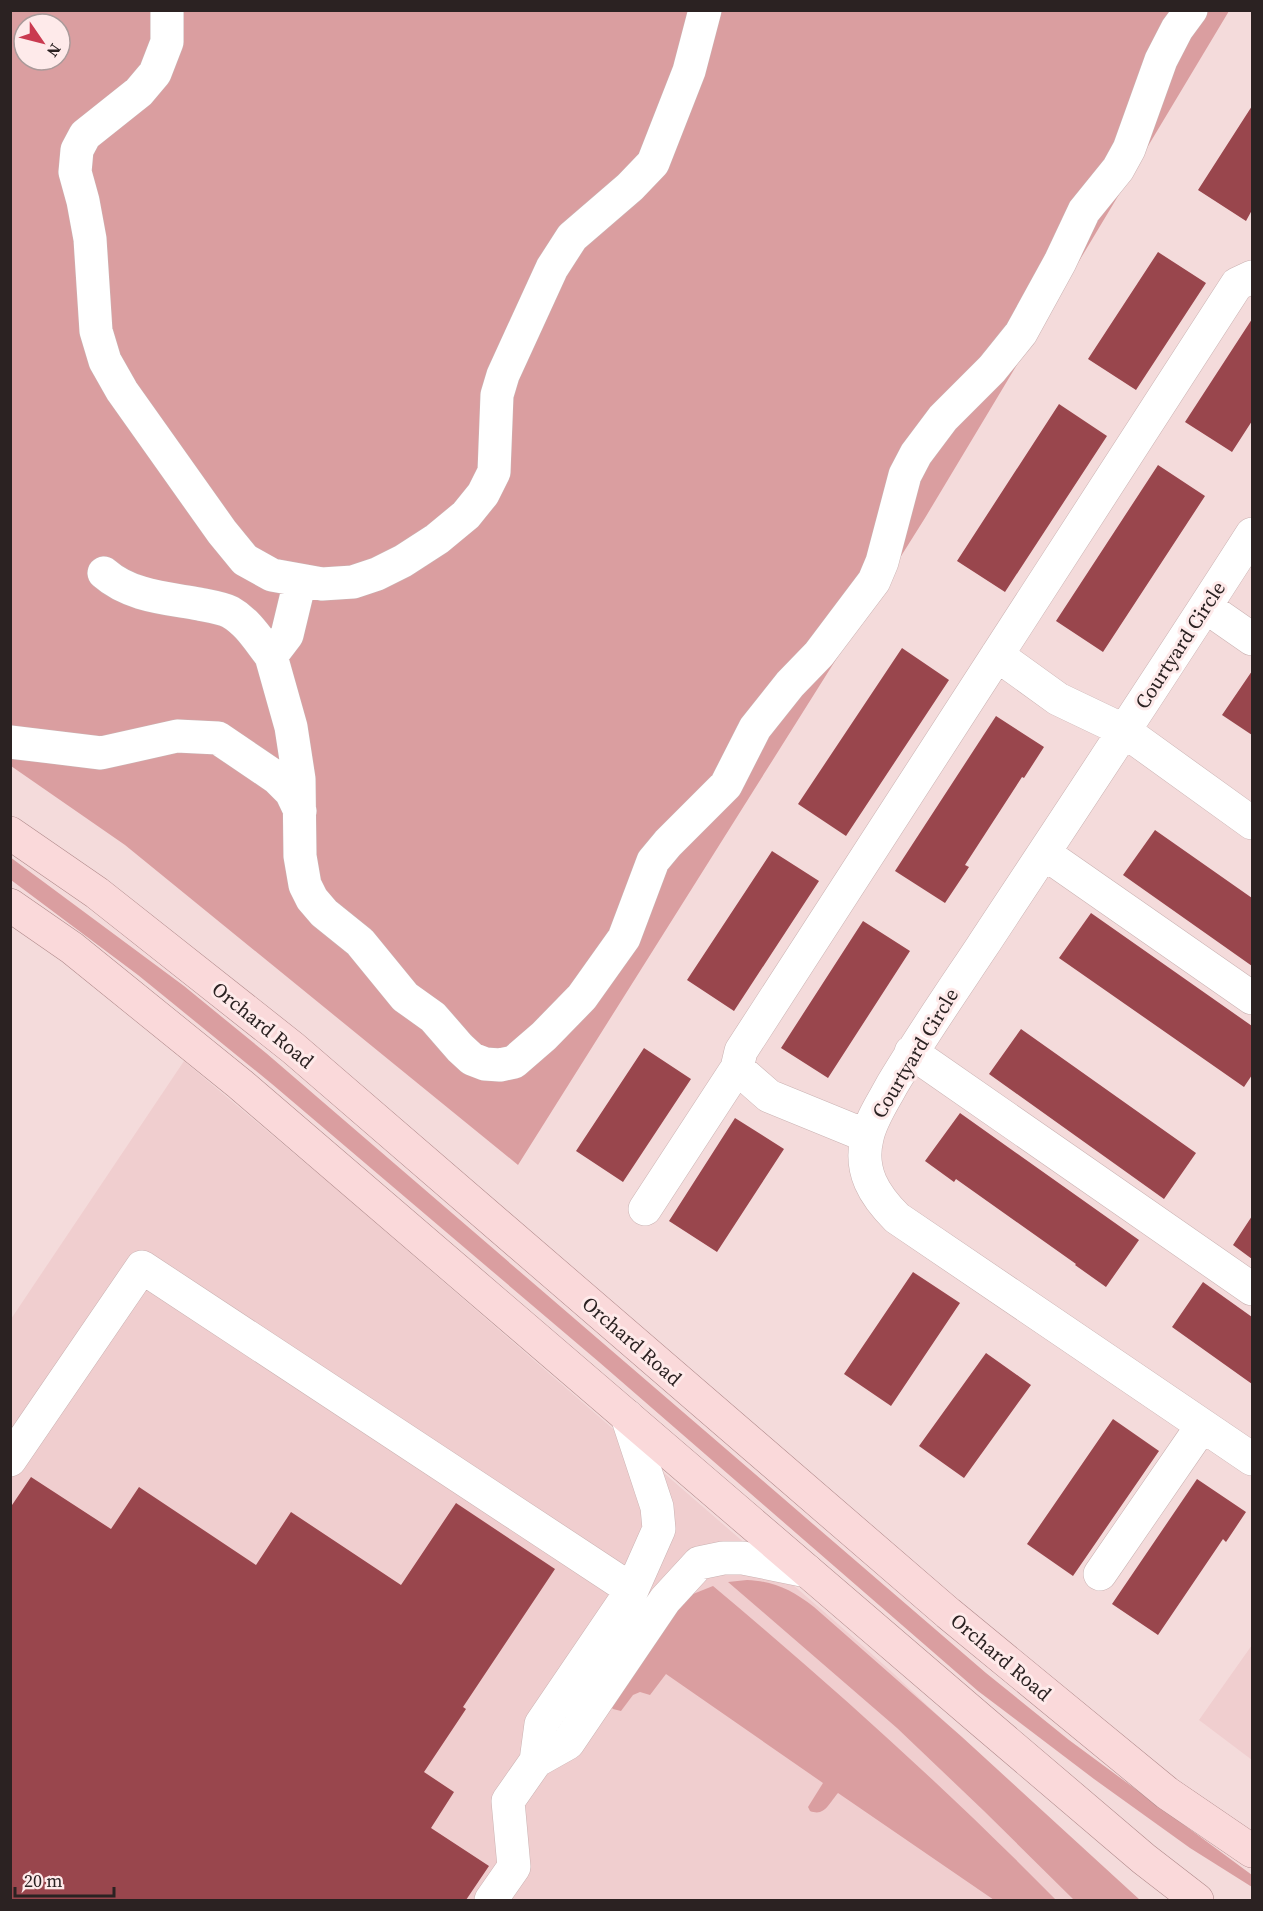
<svg xmlns="http://www.w3.org/2000/svg" width="1263" height="1911" font-family="'Source Serif 4',serif">
	<rect width="100%" height="100%" fill="#f4dbdb"/>
	<path fill="#f0cecf" d="M184,1061L340,1192L838,1624L893,1673L1133,1900H11V1319Z
		M1252,1645V1760L1199,1720Z"/>
	<path fill="#da9ea0" fill-rule="evenodd" d="M11,11H1229L925,518L518,1165L125,845L11,766ZM24,24H60V60H24Z
		M10,857L184,986L266,1053L986,1673L1069,1740L1252,1875V1887L1190,1848L1094,1779L978,1691L599,1362L272,1084L138,975L11,880Z
		M747,1580C774,1581 792,1590 814,1607L962,1737L1140,1900H1074L984,1811L897,1728L728,1582Z
		M713,1586C832,1686 947,1789 1056,1900H994L838,1793C829,1803 825,1817 810,1811L808,1807L823,1783L666,1674L650,1695L640,1692L633,1695L621,1711L613,1709L609,1705L688,1596Z"/>
	<path fill="#99464d" d="M1252,106V210L1246,221L1198,190Z
		M1158,252L1206,283L1136,390L1088,359Z
		M1252,319V421L1232,452L1185,422Z
		M1059,404L1107,436L1005,592L957,561Z
		M1158,465L1205,496L1103,652L1056,621Z
		M902,648L949,680L846,836L798,804Z
		M1252,671V735L1222,715Z
		M996,716L1044,747L1024,778L1022,777L965,865L969,867L945,903L895,871Z
		M1155,830L1252,898V966L1123,875Z
		M772,851L819,881L734,1011L687,980Z
		M1091,913L1252,1026V1075L1244,1087L1059,958Z
		M863,921L910,951L828,1078L781,1048Z
		M1021,1029L1196,1153L1164,1199L989,1074Z
		M644,1048L691,1079L623,1182L576,1151Z
		M960,1113L1139,1240L1106,1287L1075,1265L1076,1264L956,1179L954,1182L925,1161Z
		M735,1118L784,1149L717,1252L669,1221Z
		M1252,1216V1259L1233,1245Z
		M913,1272L960,1303L891,1406L844,1374Z
		M1203,1282L1252,1317V1384L1172,1327Z
		M986,1353L1031,1385L964,1478L919,1446Z
		M1113,1419L1159,1451L1073,1576L1027,1544Z
		M31,1477L111,1529L139,1487L256,1565L291,1512L401,1585L456,1503L555,1569L463,1707L466,1709L424,1772L454,1792L431,1828L489,1866L466,1900H10V1508Z
		M1197,1479L1246,1512L1226,1542L1223,1539L1158,1635L1112,1604Z"/>
	<g fill="none" stroke-linecap="round" stroke-linejoin="round">
		<defs>
			<path id="minor" d="M167,10V42L155,73L139,92L85,135L77,150L75,172L83,201L90,239L96,331L105,361L122,391L222,532L245,560L272,575L322,584L353,582L377,574L403,561L437,539L466,515L483,494L494,472L497,395L503,375L552,268L572,237L630,187L653,163L689,71L705,10
				M1252,534C1163,673 1072,810 981,948C951,993 920,1038 892,1085C883,1102 871,1119 867,1138C859,1171 874,1195 897,1218L1252,1459
				M104,573C130,596 166,598 199,604C209,606 222,608 230,612C248,622 259,641 271,656
				M300,581L287,635L271,656L291,727L299,779L300,856L305,885L312,899L324,913L360,942L405,997L433,1017L460,1048L472,1059L485,1064L500,1065L514,1062L544,1036L582,997L624,938L653,861L668,843L726,785L755,728L790,684L819,654L874,581L882,562L905,475L916,454L943,418L992,369L1021,333L1060,262L1084,211L1118,169L1129,149L1161,60L1177,29L1191,10
				M1206,607L1252,639
				M997,655L1058,699L1123,730L1252,823
				M10,742L101,753L177,736L218,738L277,778L291,792L300,811
				M1044,853L1252,998
				M911,1052L1252,1289
				M867,1136L769,1096L737,1068L741,1051L1237,284L1252,277
				M645,1209L737,1068
				M10,1460L142,1267L632,1590
				M1100,1574L1202,1426
				M536,1761L541,1724L632,1590L659,1529L657,1507L627,1416
				M491,1900L514,1867L508,1801L536,1761L568,1743L665,1600L699,1563L723,1558H743L807,1571"/>
			<path id="major" d="M10,833L97,893L293,1048L948,1613L1167,1793L1252,1851
				M10,905L72,948L240,1084L982,1721L1144,1859L1197,1900"/>
		</defs>
		<use href="#minor" stroke="#cab2b2" stroke-width="34"/>
		<use href="#major" stroke="#af898a" stroke-width="34"/>
		<use href="#minor" stroke="#fff" stroke-width="33"/>
		<use href="#major" stroke="#fad9da" stroke-width="33"/>
	</g>
	<g text-anchor="middle" stroke-width="6" stroke-linejoin="round" paint-order="stroke">
		<g font-size="20" fill="#2b2222" stroke="#feeaea">
			<text transform="translate(1180 645) rotate(-57)" y="7">Courtyard Circle</text>
			<text transform="translate(263 1025) rotate(39)" y="7">Orchard Road</text>
			<text transform="translate(915 1053) rotate(-59)" y="7">Courtyard Circle</text>
			<text transform="translate(632 1341) rotate(41)" y="7">Orchard Road</text>
			<text transform="translate(1001 1657) rotate(40)" y="7">Orchard Road</text>
		</g>
	</g>
	<rect width="1263" height="1911" fill="none" stroke="#2b2222" stroke-width="24"/>
	<g transform="translate(42 42) rotate(125)"><circle r="28" fill="#feeaea" stroke="#aa9a9a" stroke-width="1.5"/>
	<path d="M0-4.5L10 22L0 15L-10 22Z" fill="#ca3a50"/>
	<text y="-9" font-size="16" font-weight="bold" text-anchor="middle" fill="#2b2222">N</text>
	</g>
	<path d="M15 1887v9h99v-9" fill="none" stroke="#2b2222" stroke-width="3"/>
	<text x="24" y="1887" font-size="18" fill="#2b2222" stroke="#feeaea" stroke-width="4.5" paint-order="stroke">20 m</text>
</svg>
